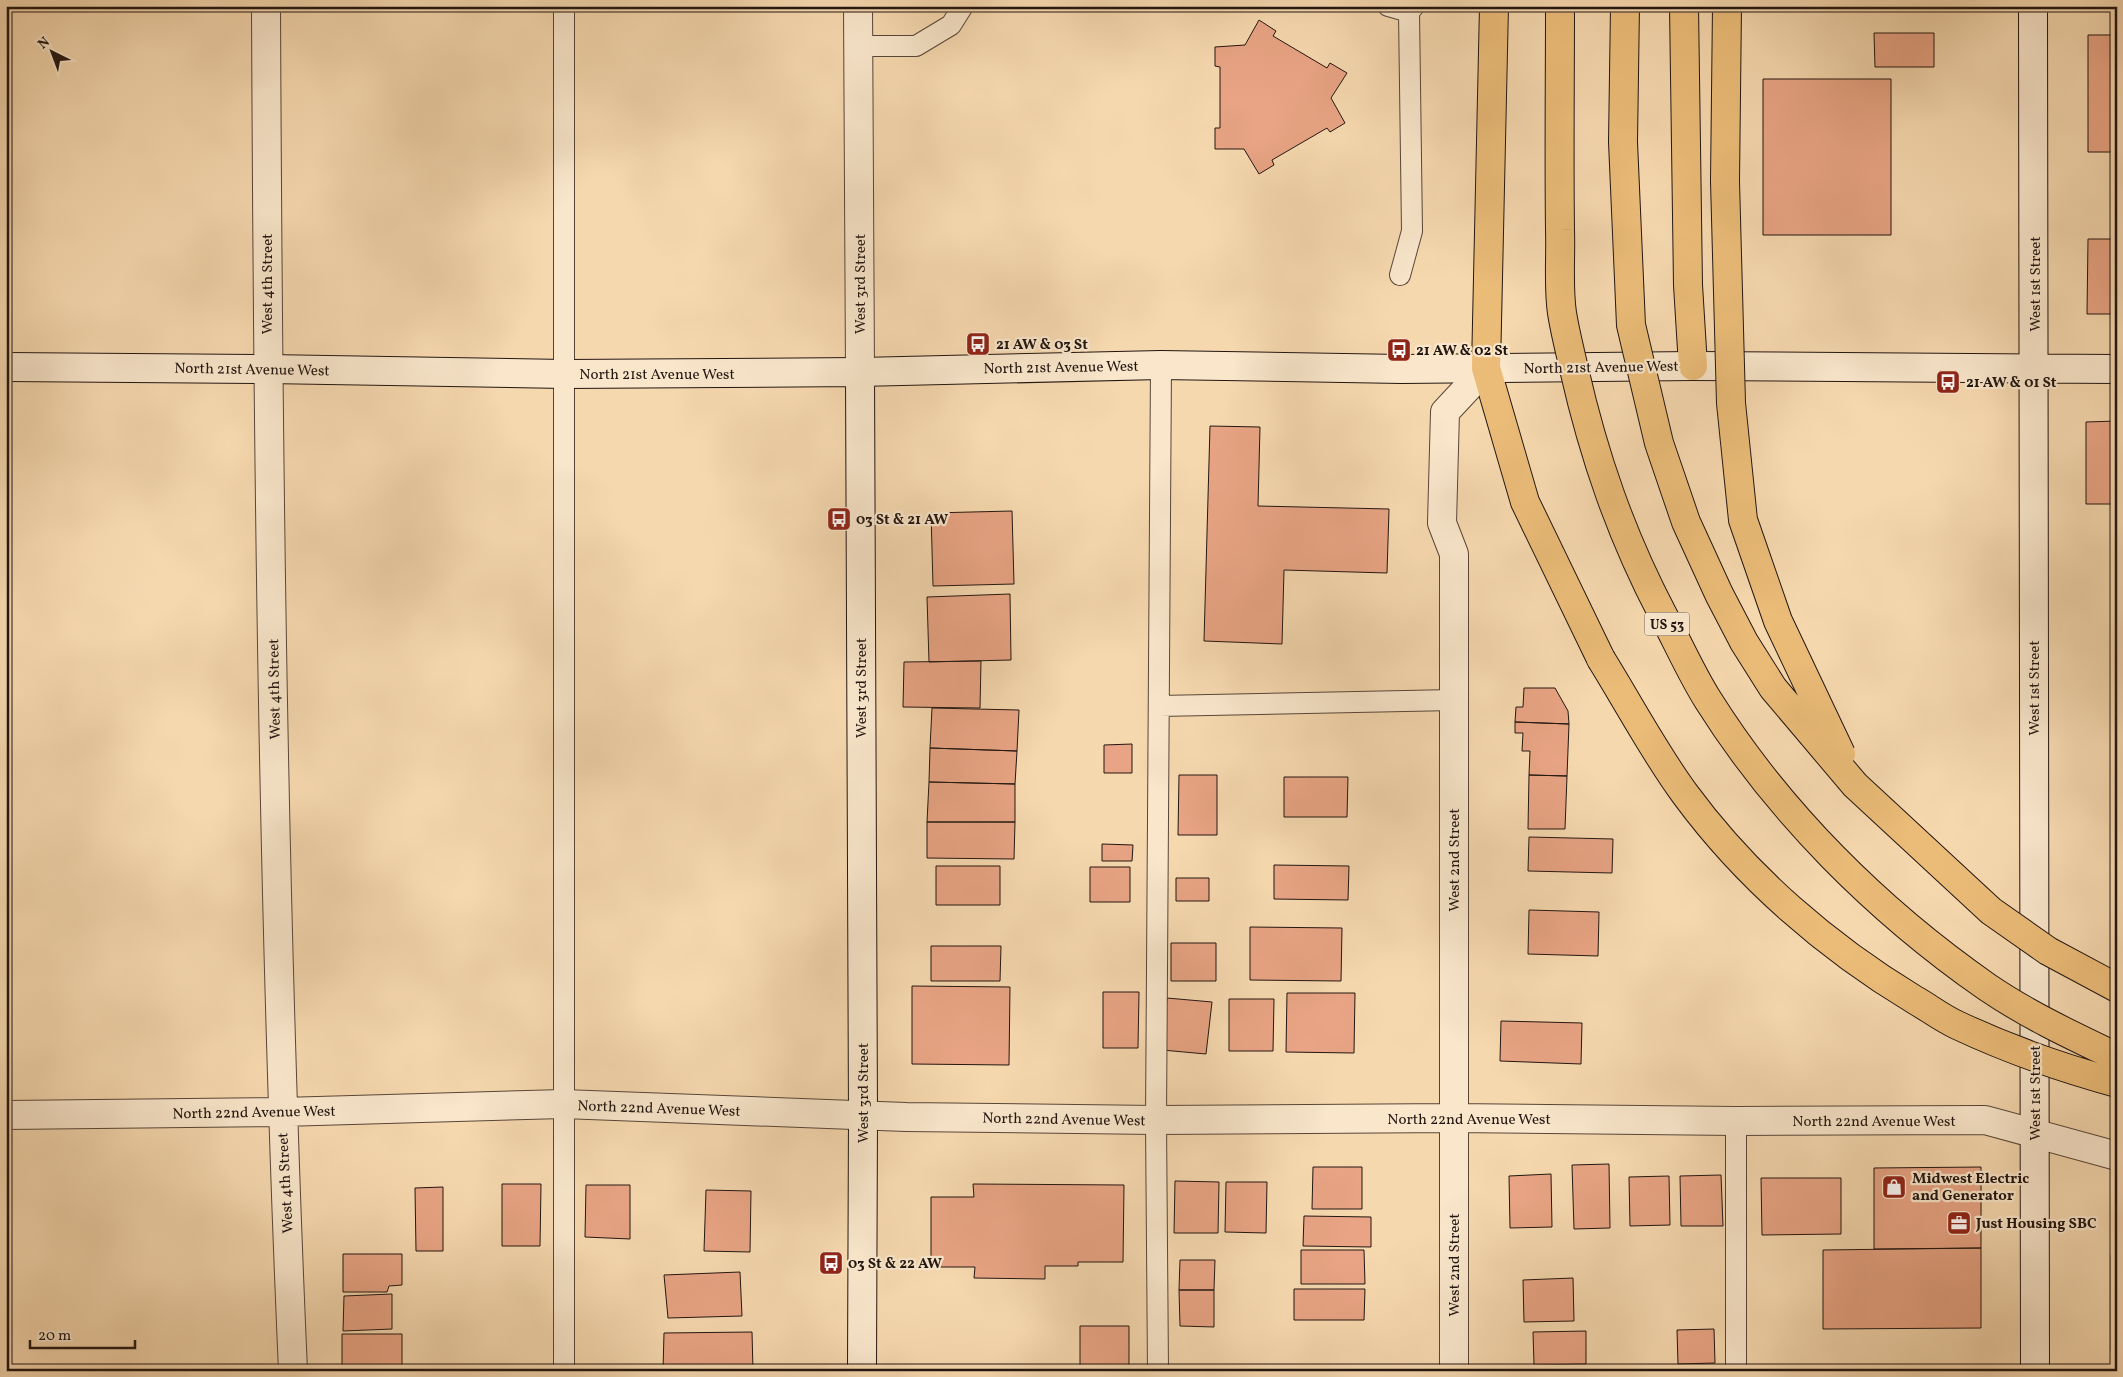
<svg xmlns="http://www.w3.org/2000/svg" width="2123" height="1377" font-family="Vollkorn,serif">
	<rect width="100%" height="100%" fill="#f6d8af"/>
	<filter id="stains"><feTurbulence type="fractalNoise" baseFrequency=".004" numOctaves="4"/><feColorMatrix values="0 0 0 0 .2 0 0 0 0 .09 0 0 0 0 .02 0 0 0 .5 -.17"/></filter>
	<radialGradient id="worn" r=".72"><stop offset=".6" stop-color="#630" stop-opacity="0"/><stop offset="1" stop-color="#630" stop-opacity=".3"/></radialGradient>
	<path fill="#e8a484" stroke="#221611" d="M1259,20L1276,31L1273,36L1327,68L1330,63L1347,73L1331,98L1345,123L1330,132L1327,128L1272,160L1274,165L1259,174L1244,149H1215V128H1220V67L1215,66V47L1245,45Z
		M1874,33H1934V67H1875Z
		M2088,35H2117V152H2088Z
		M1763,79H1891V235H1763Z
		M2088,239H2117V314H2087Z
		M2117,421V504H2086V422Z
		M1210,426L1260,427L1258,506L1389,509L1387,573L1284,570L1282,644L1204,641Z
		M1012,511L1014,584L933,586L931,513Z
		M1010,594L1011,660L929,662L927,597Z
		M981,661L980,708L903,707L904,662Z
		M1524,688H1555L1568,711L1569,724L1515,722L1516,707H1523Z
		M932,708L1019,710L1017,751L930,748Z
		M1515,722L1569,724L1567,776L1529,775L1530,751H1522L1523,733H1515Z
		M1132,744V773H1104V745Z
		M930,748L1017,751L1015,784L929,782Z
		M1179,775H1217V835H1178Z
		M1529,775L1567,776L1565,829H1528Z
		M1284,777H1348L1347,817H1284Z
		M929,782L1015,784V822H927Z
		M927,822H1015L1014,859L927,858Z
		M1529,837L1613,839L1612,873L1528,871Z
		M1102,844L1133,845L1132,861H1102Z
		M1274,865L1349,866L1348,900L1274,899Z
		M936,866H1000V905H936Z
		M1090,867H1130V902H1090Z
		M1176,878H1209V901H1176Z
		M1529,910L1599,912L1598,956L1528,954Z
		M1250,927L1342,928L1341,981L1250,980Z
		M1171,943H1216V981H1171Z
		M931,946H1001L1000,981H931Z
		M912,986L1010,987L1009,1065L912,1064Z
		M1103,992H1139L1138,1048H1103Z
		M1287,993H1355L1354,1053L1286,1052Z
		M1167,998L1212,1002L1206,1054L1162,1050Z
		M1229,999H1274L1273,1051H1229Z
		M1501,1021L1582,1023L1581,1064L1500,1061Z
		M1609,1164L1610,1228L1574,1229L1572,1165Z
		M1313,1167H1362V1209H1312Z
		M1981,1167V1248L1874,1249V1168Z
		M1551,1174L1552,1227L1510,1228L1509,1176Z
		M1721,1175L1723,1226H1681L1680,1176Z
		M1669,1176L1670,1225L1630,1226L1629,1177Z
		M1761,1178H1841V1234L1762,1235Z
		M1175,1181L1219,1182L1218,1233H1174Z
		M1226,1182H1267L1266,1233L1225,1232Z
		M502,1184H541L540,1246H502Z
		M973,1184L1124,1185L1123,1262H1078V1266H1045V1279L974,1278L975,1267H931V1197H974Z
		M586,1185H630V1239L585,1237Z
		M443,1187V1251H416L415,1188Z
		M706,1190L751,1191L750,1252L704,1251Z
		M1304,1216L1371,1217V1247L1303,1246Z
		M1981,1248V1328L1823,1329V1250Z
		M1301,1250H1364L1365,1284H1301Z
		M343,1254H402V1285L389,1286L387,1292H343Z
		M2111,1255H2117V1351H2111Z
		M1180,1260H1215L1214,1290H1179Z
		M740,1272L742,1316L668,1318L664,1275Z
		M1573,1278L1574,1321L1524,1322L1523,1280Z
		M1294,1289H1365L1364,1320H1294Z
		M1179,1290H1214V1327L1180,1326Z
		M392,1294V1329L343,1331L344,1296Z
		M1080,1326H1129V1366H1080Z
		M1714,1329L1715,1363L1678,1364L1677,1330Z
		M1586,1331V1364L1534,1365L1533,1332Z
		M752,1332L753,1371L663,1370L664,1333Z
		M342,1334H402V1371H342Z
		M1302,1367L1364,1368V1371H1302Z
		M1182,1368H1233V1371H1182Z
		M2086,1368H2117V1371H2086Z"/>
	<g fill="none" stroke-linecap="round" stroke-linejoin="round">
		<defs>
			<path id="lane" d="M564,6V1371
				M1388,6L1409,12
				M858,46H916L951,25L963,6
				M1400,275L1412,231L1409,12L1414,6
				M1159,706L1454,700
				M1736,1121V1371
				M1158,1371L1156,1120L1161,365"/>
			<path id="street" d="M266,6C268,461 273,916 293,1371
				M858,6L860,372
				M6,1115L282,1112L563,1104L906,1117L1156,1120L1453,1118L1736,1121L1985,1120L2117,1156
				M1454,1371V554L1442,523L1445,412L1486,368"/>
			<path id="secondary" d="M2033,6L2035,1371
				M6,367L267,369L565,374L860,372L1161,365L1402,369L1693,366L2117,369
				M860,372L863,1117L862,1371"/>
			<path id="highway" d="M1494,6L1486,368L1525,502L1601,659
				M1684,6L1688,285L1693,366
				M1725,181L1727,6"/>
		</defs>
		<use href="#lane" stroke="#574638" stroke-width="22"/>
		<use href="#street" stroke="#574638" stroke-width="30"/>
		<use href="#secondary" stroke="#221611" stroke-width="30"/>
		<use href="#highway" stroke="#221611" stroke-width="30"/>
		<use href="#lane" stroke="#f9e6cb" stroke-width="20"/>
		<use href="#street" stroke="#f9e6cb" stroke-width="28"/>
		<use href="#secondary" stroke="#f9e6cb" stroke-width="28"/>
		<use href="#highway" stroke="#ebbc78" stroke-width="28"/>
		<defs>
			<path id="highway-bridge" d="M1560,6C1560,81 1559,156 1560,230C1561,257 1558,286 1562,313C1565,332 1570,351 1574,369C1594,457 1621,535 1663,615C1678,643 1691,673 1708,700C1779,813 1878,911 1987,987C2028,1015 2073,1036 2117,1057
				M1625,6L1623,142L1631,325L1659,443L1686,522L1719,594L1744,642L1773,688L1855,785L1991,911L2048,951L2117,988
				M1725,181L1731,403L1743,520L1778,621L1841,754
				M1601,659C1629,704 1654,752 1685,794C1746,877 1827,947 1915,1000C1929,1008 1942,1018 1957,1025C2008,1049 2062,1068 2117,1083"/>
		</defs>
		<use href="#highway-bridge" stroke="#221611" stroke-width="30" stroke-linecap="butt"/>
		<use href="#highway-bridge" stroke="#ebbc78" stroke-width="28"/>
	</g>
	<defs>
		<symbol id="bus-square" viewBox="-11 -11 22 22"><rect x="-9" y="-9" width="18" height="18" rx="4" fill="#8f2418" stroke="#f9e6cb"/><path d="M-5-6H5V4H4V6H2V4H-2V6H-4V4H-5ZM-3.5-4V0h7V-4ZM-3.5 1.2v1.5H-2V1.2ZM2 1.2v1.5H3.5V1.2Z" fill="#fff"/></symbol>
		<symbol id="shop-square" viewBox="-11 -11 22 22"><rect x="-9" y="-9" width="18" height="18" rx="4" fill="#8f2418" stroke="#f9e6cb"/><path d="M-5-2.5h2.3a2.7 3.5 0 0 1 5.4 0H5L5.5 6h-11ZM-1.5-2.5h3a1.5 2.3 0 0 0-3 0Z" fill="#fff"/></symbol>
		<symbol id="office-square" viewBox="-11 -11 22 22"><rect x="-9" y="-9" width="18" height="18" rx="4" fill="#8f2418" stroke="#f9e6cb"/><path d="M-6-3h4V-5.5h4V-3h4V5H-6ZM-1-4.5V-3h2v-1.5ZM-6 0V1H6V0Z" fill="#fff"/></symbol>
	</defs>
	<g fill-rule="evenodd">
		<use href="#bus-square" x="964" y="330" width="28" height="28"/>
		<use href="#bus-square" x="1385" y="336" width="28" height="28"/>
		<use href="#bus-square" x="1934" y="368" width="28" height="28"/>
		<use href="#bus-square" x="825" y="505" width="28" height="28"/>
		<use href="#shop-square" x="1880" y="1173" width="28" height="28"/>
		<use href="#office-square" x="1945" y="1209" width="28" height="28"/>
		<use href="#bus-square" x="817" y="1249" width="28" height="28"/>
	</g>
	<g text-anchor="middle" stroke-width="4.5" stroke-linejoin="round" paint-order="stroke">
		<rect fill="#f9e6cb" stroke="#625449" stroke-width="1" x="1644.5" y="612.5" width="45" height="23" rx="4"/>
		<g font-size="14" font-weight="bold" fill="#221611">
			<text x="1667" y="629">US 53</text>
		</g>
		<g font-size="15" fill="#221611" stroke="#f9e6cb">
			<text transform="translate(267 284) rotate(-90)" y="5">West 4th Street</text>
			<text transform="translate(860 284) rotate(-90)" y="5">West 3rd Street</text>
			<text transform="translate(2035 284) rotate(-90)" y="5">West 1st Street</text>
			<text transform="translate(1061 367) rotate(-1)" y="5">North 21st Avenue West</text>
			<text transform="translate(1601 367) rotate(-1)" y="5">North 21st Avenue West</text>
			<text transform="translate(252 369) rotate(1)" y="5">North 21st Avenue West</text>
			<text x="657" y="379">North 21st Avenue West</text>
			<text transform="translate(861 688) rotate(-90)" y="5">West 3rd Street</text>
			<text transform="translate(2034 688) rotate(-90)" y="5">West 1st Street</text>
			<text transform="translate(274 689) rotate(-91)" y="5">West 4th Street</text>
			<text transform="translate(1454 860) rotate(-90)" y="5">West 2nd Street</text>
			<text transform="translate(863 1093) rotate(-90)" y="5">West 3rd Street</text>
			<text transform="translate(2035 1093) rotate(-90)" y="5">West 1st Street</text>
			<text transform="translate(659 1108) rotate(2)" y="5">North 22nd Avenue West</text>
			<text transform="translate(254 1112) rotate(-1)" y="5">North 22nd Avenue West</text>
			<text transform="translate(1064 1119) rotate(1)" y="5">North 22nd Avenue West</text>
			<text x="1469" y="1124">North 22nd Avenue West</text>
			<text x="1874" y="1126">North 22nd Avenue West</text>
			<text transform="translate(285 1183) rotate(-93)" y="5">West 4th Street</text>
			<text transform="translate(1454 1265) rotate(-90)" y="5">West 2nd Street</text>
		</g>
		<g font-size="15" font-weight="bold" fill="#221611" stroke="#f9e6cb" text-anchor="start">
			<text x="996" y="349">21 AW &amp; 03 St</text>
			<text x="1416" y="355">21 AW &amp; 02 St</text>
			<text x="1966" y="387">21 AW &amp; 01 St</text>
			<text x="856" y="524">03 St &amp; 21 AW</text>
			<text x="1912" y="1183">Midwest Electric<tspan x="1912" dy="17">and Generator</tspan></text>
			<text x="1976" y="1228">Just Housing SBC</text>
			<text x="848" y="1268">03 St &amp; 22 AW</text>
		</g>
	</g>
	<rect width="2123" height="1377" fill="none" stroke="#f6d8af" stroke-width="25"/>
	<rect x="8" y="8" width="2108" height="1362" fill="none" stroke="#221611" stroke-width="2.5"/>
	<rect x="12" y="12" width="2098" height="1352" fill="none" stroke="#221611"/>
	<g transform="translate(52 52) rotate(318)" stroke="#f9e6cb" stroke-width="4" paint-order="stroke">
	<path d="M0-4L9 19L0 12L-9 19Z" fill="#221611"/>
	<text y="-8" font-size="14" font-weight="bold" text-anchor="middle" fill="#221611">N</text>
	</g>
	<path d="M30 1340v8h105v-8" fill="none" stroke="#221611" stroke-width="2.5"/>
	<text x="38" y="1340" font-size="15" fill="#221611" stroke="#f9e6cb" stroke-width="4" paint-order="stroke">20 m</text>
	<rect width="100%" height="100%" filter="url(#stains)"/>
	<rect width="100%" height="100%" fill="url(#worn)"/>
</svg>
